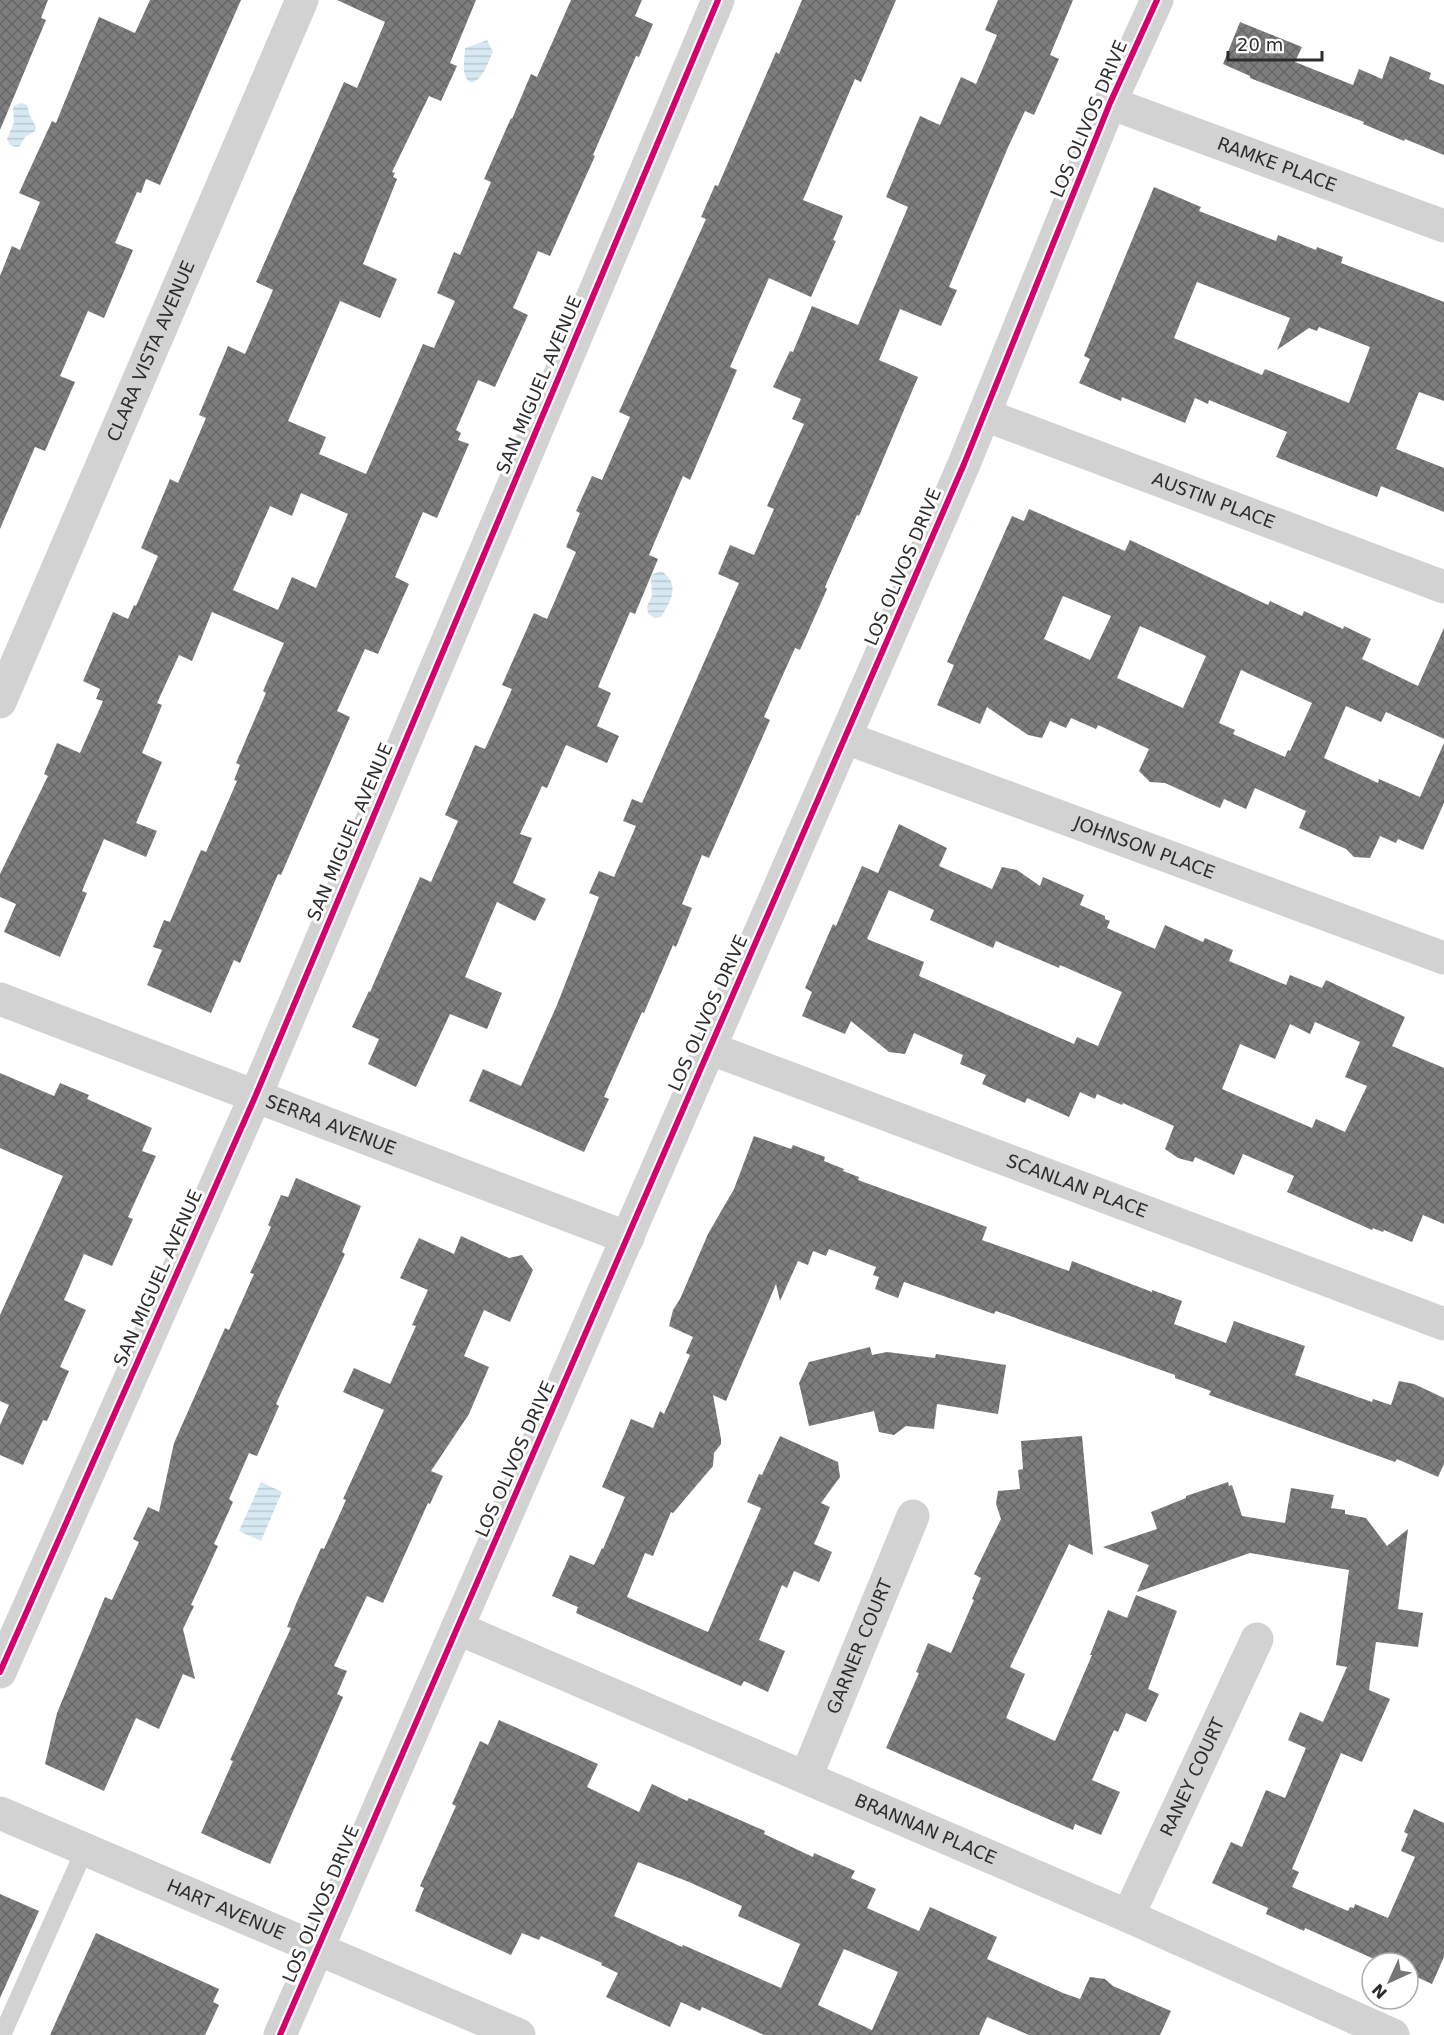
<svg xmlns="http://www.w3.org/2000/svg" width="1444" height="2035" font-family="'DejaVu Sans',sans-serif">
	<defs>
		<pattern id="water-rules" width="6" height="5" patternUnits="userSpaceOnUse" patternTransform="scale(1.5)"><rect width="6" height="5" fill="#d6e9f2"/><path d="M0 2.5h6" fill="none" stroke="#b8c8d0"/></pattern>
		<pattern id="building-cross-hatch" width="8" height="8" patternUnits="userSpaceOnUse" patternTransform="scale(1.5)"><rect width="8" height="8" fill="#7e7e7e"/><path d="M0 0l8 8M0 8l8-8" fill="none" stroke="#686868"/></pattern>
	</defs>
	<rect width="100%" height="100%" fill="#fff"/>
	<path fill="url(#water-rules)" d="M487,40L493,52C487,63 484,79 471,83C460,76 465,60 465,48Z
		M21,103L27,105L30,116L36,127L35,131L25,137L20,146L16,147L10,145L7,139L14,123L13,106Z
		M661,571C681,584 671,601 661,617L654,618L648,613L647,606L652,596L651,575Z
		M261,1482L282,1492L261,1541L239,1531Z"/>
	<path fill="url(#building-cross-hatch)" fill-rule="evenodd" d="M0,0H48L41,18L46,20L0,130Z
		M150,0H241L160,185L146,179L141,193L137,192L115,243L133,250L104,318L88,311L60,376L75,382L45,451L35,447L0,529V276L12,246L20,250L40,202L19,193L52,121L56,123L99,17L135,33Z
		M337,0H476L450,63L457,66L441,101L429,96L392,172L395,173L393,177L397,179L363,264L397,279L380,318L340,301L288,421L326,437L319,454L366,474L423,344L434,348L455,301L437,293L454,252L460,255L491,182L484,179L511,118L512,119L531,74L537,77L571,0H642L635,16L653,24L639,57L636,56L593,155L595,156L550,256L538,251L513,308L528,315L495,387L478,380L456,430L461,433L458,440L469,444L437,518L423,512L395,577L409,584L378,654L365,649L337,711L350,717L281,875L278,874L240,963L234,960L211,1013L147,985L162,950L153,947L164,920L170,922L201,850L206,852L237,781L234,780L240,765L236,763L266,693L263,691L284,643L212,612L192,661L179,655L157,703L162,705L142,753L162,762L136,823L157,831L146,857L104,839L82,891L87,893L60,957L4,932L16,904L0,897V874L48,776L44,774L57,743L80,753L103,701L96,699L100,689L83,681L113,612L128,619L134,605L136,606L158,556L141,548L170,479L178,483L206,418L199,415L228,346L245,354L273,290L256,282L344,82L357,88L385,22ZM301,493L348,514L316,588L292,577L278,610L233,590L270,506L292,516Z
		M802,0H896L861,82L855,79L803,200L843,216L833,240L836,241L811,297L769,278L730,367L737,370L690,480L683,476L649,555L658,559L635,614L630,612L598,687L611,693L597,726L619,736L607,763L566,745L547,788L542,786L520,834L532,838L513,883L546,899L535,921L497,902L465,977L502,993L487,1029L450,1014L416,1087L368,1064L379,1039L352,1027L369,991L370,992L420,877L431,882L458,821L445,815L475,745L485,749L512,689L502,685L534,613L547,619L576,552L566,547L580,513L576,511L592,476L602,480L630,417L619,412L706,219L701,217L715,185L718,186L776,52L779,54Z
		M998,0H1073L1050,55L1059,59L1034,115L1025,111L1009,145L949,287L957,290L941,326L900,309L879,360L918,377L859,516L857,515L825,587L827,589L800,650L795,648L764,717L770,720L709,858L702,855L682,904L692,908L676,947L673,945L644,1013L642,1012L604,1097L609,1099L584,1152L469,1101L483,1069L521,1086L557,1005L599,897L589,893L599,871L614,877L636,826L623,821L632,799L642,803L739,583L718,574L730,545L754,555L774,509L767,506L804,424L792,419L801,399L773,387L790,351L793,352L812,306L858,325L908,207L886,197L920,116L940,125L961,77L976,84L997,35L985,30Z
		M1240,22L1302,47L1295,62L1353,85L1359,69L1382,79L1390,56L1431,73L1429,79L1444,85V155L1405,139L1404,141L1363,124L1364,122L1250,78V76L1223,64Z
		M1154,187L1201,207L1199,211L1276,241L1278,235L1316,250L1317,247L1343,257L1341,263L1444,302V401L1419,392L1396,449L1444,468V512L1381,486L1377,497L1276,457L1287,432L1209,400L1208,404L1195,398L1185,423L1122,397L1121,401L1079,383L1090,359L1084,356ZM1197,282L1290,318L1277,350L1309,328L1317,331L1319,327L1370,347L1349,403L1265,369L1262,375L1174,338Z
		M1029,509L1125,551L1130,540L1268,605L1270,601L1302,616L1304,611L1343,629L1344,626L1371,639L1362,659L1418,686L1444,628V739L1386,712L1381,722L1346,706L1324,758L1378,783L1379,779L1420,797L1444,743V803L1423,850L1398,839L1396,843L1380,836L1370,858L1354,857L1346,849L1299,828L1306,811L1255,788L1246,809L1224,799L1220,808L1165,783L1150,782L1139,771L1149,749L1098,725L1096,729L1071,718L1066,728L1050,721L1042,738L1028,735L987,707L980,724L937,705L954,665L947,662L1012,516L1024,521ZM1063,596L1111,616L1090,660L1044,639ZM1140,626L1206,656L1183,708L1117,678ZM1241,670L1312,703L1290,751L1288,750L1285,757L1233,734L1235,730L1219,723Z
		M899,824L947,848L939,866L992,889L1002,867L1017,870L1040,886L1043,877L1084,895L1080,905L1105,916V919L1110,921L1107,928L1155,949L1165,925L1203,942L1205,938L1233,950L1229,961L1286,985L1290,975L1322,988L1326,980L1405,1017L1392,1046L1444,1068V1224L1423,1215L1412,1242L1384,1230L1383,1232L1373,1228L1372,1230L1287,1192L1294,1176L1243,1154L1234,1175L1195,1157L1193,1162L1178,1158L1165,1149L1174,1126L1123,1103L1122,1105L1097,1094L1095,1099L1080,1092L1069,1117L1027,1098L1025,1103L982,1084L986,1075L960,1064L963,1055L914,1033L905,1054L889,1052L851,1021L845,1034L802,1016L812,992L805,988L833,924L836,926L862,866L878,873ZM889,890L934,910L930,920L993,948L996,941L1059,968L1060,965L1122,992L1098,1046L1077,1037L1074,1044L919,976L924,962L867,939ZM1315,1022L1360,1042L1345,1077L1367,1086L1345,1132L1316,1119L1312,1128L1222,1089L1240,1044L1275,1059L1290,1024L1310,1034Z
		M0,1073L54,1096L60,1083L89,1095L87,1099L152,1128L142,1151L156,1156L128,1217L133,1219L112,1266L84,1254L64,1300L86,1310L60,1367L69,1371L47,1421L43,1420L23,1465L0,1455V1425L9,1405L0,1401V1315L63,1176L0,1148Z
		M754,1136L791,1149L793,1145L825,1157L824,1161L844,1169L843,1171L859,1177L858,1180L987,1227L982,1240L1069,1271L1072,1261L1152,1292V1290L1182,1301L1174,1324L1226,1343L1234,1321L1305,1346L1295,1375L1372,1402L1373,1399L1391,1405L1399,1381L1414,1384L1444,1398V1464L1438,1477L1397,1459L1395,1462L1209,1395L1211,1391L1175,1378V1375L996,1311L994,1314L904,1282L898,1298L875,1289L879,1277L873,1275L876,1267L829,1249L826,1256L813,1251L808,1265L798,1261L780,1301L776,1284L726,1401L713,1395L721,1439V1444L714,1453L713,1466L673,1513L671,1512L653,1556L645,1553L627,1597L708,1632L761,1508L747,1502L759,1474L762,1475L780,1436L838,1462L840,1477L821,1503L830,1507L814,1544L832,1552L819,1582L794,1571L787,1588L782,1585L759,1640L785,1651L768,1692L744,1681L741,1686L576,1613L578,1607L552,1596L570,1555L594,1565L602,1548L603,1549L625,1497L602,1487L631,1419L653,1428L660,1411L664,1414L690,1355L686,1353L693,1337L669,1326L673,1310L680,1299L708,1234L734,1189Z
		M296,1178L361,1206L342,1252L345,1254L276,1404L279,1406L257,1456L249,1453L229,1499L233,1502L214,1544L218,1546L191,1605L194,1606L183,1629L195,1679L183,1674L159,1729L136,1718L104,1791L45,1764L57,1713L105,1597L112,1600L139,1542L133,1539L148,1507L159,1512L174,1443L225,1328L229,1330L254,1274L250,1273L271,1227L268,1225L281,1195L288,1197Z
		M461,1236L509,1258L522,1255L533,1270L510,1322L484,1310L464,1356L489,1367L469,1414L431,1471L443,1476L430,1504L428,1503L383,1603L367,1596L334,1666L347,1671L337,1694L343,1697L270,1864L201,1833L233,1761L230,1760L291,1628L287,1627L296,1604L321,1548L324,1549L346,1500L343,1499L384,1410L343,1392L354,1368L390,1384L416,1326L412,1325L428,1290L400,1278L419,1238L454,1254Z
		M870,1347L872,1355L887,1352L935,1358L936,1354L1006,1365L998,1414L937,1404L934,1429L906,1426L894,1435L879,1432L874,1411L809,1426L799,1383L809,1362Z
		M1082,1436L1093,1555L1069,1544L1010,1667L1025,1674L1006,1718L1055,1741L1092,1655H1090L1108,1610L1127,1618L1136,1595L1177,1611L1148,1689L1159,1694L1146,1722L1126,1713L1118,1732L1114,1730L1092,1780L1120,1792L1101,1835L1075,1824L1073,1830L886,1748L919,1673L916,1672L928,1643L951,1653L974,1600L972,1599L981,1578L974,1574L1001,1519L996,1504L998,1491L1020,1489L1018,1470L1023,1469L1021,1441Z
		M1228,1482L1229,1486L1232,1485L1242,1516L1285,1523L1291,1488L1334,1495L1331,1508L1345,1510V1514L1366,1518L1387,1546L1408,1529L1398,1609L1423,1613L1418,1647L1376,1642L1369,1690L1390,1699L1362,1762L1341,1753L1292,1869L1299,1872L1292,1887L1348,1911L1350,1907L1354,1908L1355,1904L1388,1918L1415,1857L1401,1851L1408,1834L1404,1832L1414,1809L1444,1823V1957L1432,1984L1408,1973V1963H1383L1305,1928L1304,1931L1266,1914L1268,1908L1212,1883L1231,1842L1242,1847L1266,1790L1285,1798L1306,1748L1288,1740L1300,1712L1323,1722L1347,1667L1336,1665L1349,1570L1250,1553L1137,1592L1149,1565L1103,1547L1157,1529L1151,1512L1186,1498V1496Z
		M499,1720L598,1764L587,1787L639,1812L652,1784L687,1801L689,1798L765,1831L764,1834L813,1857L814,1853L855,1871L851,1878L876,1889L867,1908L919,1931L930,1907L997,1937L987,1959L1063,1993L1080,1999L1090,1977L1105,1979L1113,1986L1171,2011L1160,2035H1029L987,2017L979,2035H764L702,2007L700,2011L681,2002L670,2027L606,1997L618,1973L601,1965L602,1963L541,1936L539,1940L522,1933L511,1955L415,1911L424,1888L420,1886L456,1806L452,1804L480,1741L488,1745ZM638,1862L689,1882L742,1906L738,1916L800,1944L781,1988L683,1945L682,1947L614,1916ZM844,1949L898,1972L872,2030L818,2005Z
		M0,1894L39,1911L0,1998Z
		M96,1933L219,1989L213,2002L219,2005L205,2035H50Z"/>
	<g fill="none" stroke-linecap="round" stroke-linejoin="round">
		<path stroke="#d2d2d2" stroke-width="18" d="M2,2035L85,1849"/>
		<g stroke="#d2d2d2" stroke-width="33">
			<path id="s1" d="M1110,103L1444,226"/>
			<path id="s2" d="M985,415L1444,587"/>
			<path id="s3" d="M0,702L302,0"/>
			<path id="s4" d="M846,738L1444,958"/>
			<path id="s5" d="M0,999L628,1238"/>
			<path id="s6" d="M709,1048L1444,1324"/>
			<path id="s7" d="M457,1628L1128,1916L1393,2035"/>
			<path d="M0,1672L255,1097L718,0"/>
			<path id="s8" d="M806,1777L913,1516"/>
			<path id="s9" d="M0,1813L519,2035"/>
			<path id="s10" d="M1128,1916L1257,1639"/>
			<path d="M280,2035L964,464L1110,103L1157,0"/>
		</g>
		<defs>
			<path id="cycleway" d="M0,1672L255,1097L718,0
				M280,2035L964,464L1110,103L1157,0"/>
		</defs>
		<use href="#cycleway" stroke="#fff" stroke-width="10"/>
		<use href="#cycleway" stroke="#d6006c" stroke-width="6"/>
	</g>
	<g text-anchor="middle" stroke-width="6" stroke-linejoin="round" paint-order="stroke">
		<g font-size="18" fill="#2d2d2d" stroke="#fff">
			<text transform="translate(1089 119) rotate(-67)" y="6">LOS OLIVOS DRIVE</text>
			<text dy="6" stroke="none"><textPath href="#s1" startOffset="178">RAMKE PLACE</textPath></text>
			<text dy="6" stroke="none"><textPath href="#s3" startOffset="382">CLARA VISTA AVENUE</textPath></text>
			<text transform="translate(539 385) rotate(-67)" y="6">SAN MIGUEL AVENUE</text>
			<text dy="6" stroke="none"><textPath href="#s2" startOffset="244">AUSTIN PLACE</textPath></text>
			<text transform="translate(903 567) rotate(-67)" y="6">LOS OLIVOS DRIVE</text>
			<text transform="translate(350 832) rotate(-67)" y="6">SAN MIGUEL AVENUE</text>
			<text dy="6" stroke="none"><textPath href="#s4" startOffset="318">JOHNSON PLACE</textPath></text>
			<text transform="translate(708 1013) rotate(-66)" y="6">LOS OLIVOS DRIVE</text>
			<text dy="6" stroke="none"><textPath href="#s5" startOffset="354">SERRA AVENUE</textPath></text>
			<text dy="6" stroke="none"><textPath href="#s6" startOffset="393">SCANLAN PLACE</textPath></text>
			<text transform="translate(158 1278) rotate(-66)" y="6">SAN MIGUEL AVENUE</text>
			<text transform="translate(515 1459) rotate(-66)" y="6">LOS OLIVOS DRIVE</text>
			<text dy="6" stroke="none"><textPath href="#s8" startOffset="141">GARNER COURT</textPath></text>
			<text dy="6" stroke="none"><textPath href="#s10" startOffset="153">RANEY COURT</textPath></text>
			<text dy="6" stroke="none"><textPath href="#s7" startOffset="510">BRANNAN PLACE</textPath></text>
			<text transform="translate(321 1904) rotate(-67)" y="6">LOS OLIVOS DRIVE</text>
			<text dy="6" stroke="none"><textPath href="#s9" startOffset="246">HART AVENUE</textPath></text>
		</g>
	</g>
	<g transform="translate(1390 1981) rotate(225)"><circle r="28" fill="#ffffff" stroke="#ababab" stroke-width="1.5"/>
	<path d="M0-4.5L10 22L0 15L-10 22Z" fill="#767676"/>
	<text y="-9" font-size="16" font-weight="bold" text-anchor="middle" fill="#2d2d2d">N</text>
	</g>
	<path d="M1228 51v9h94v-9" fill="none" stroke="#2d2d2d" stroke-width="3"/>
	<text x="1237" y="51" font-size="18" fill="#2d2d2d" stroke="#ffffff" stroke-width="4.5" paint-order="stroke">20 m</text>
</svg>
